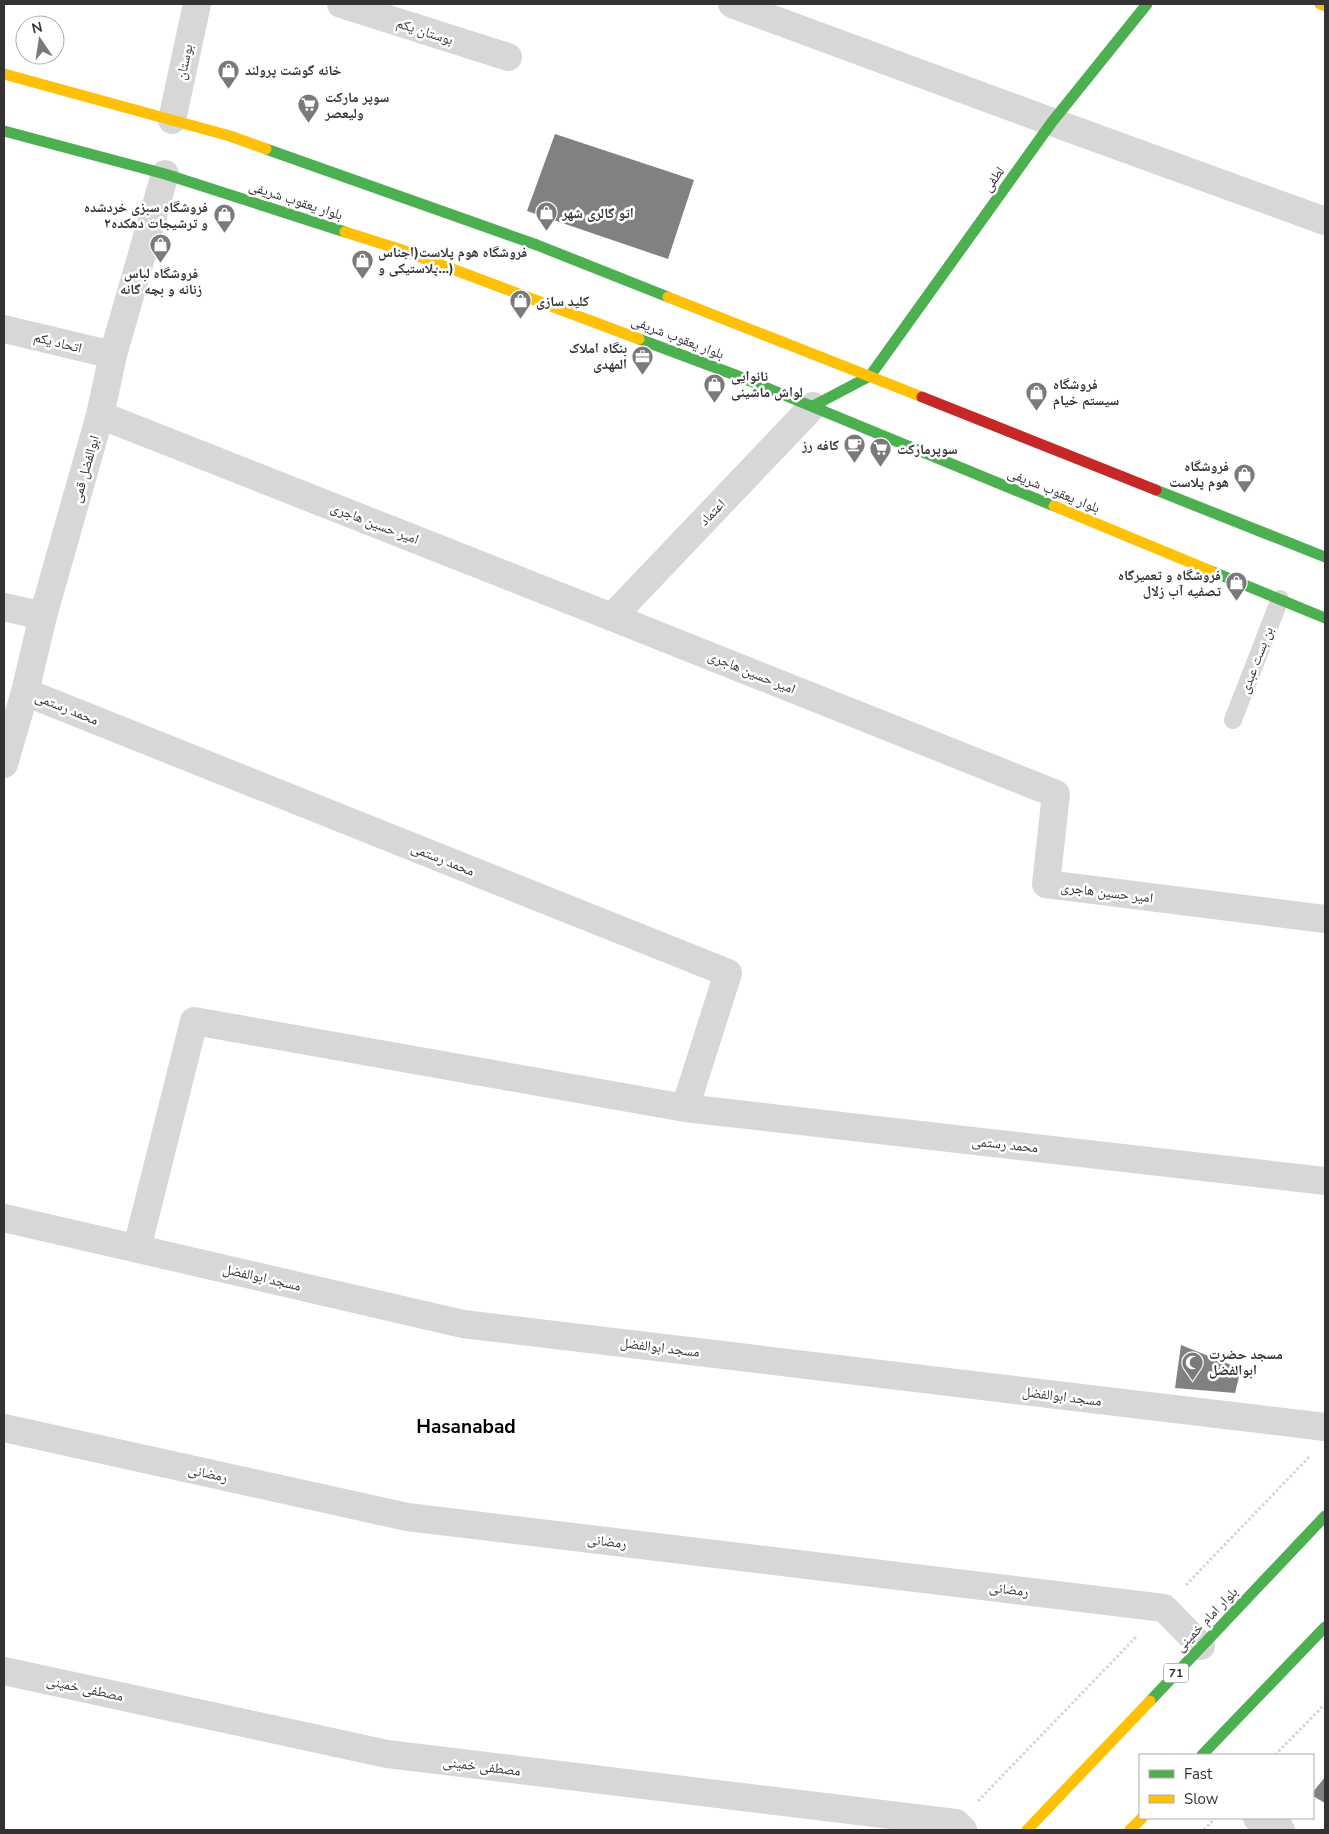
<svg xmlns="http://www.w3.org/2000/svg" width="1329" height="1834" font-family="'Nunito Sans','Noto Naskh Arabic',sans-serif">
	<rect width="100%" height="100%" fill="#fff"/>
	<path fill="#818181" d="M555,134L694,180L668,259L527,211Z
		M1181,1345L1241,1369L1235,1393L1175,1388Z
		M1325,1777V1803L1313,1796V1792Z"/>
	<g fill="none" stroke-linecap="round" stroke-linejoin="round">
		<path stroke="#d6d6d6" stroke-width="3" stroke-dasharray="2.5 2.5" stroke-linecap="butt" d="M1186,1585L1310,1456
			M1275,1755L1325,1704
			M978,1801L1137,1636
			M1204,1830L1215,1818"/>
		<path stroke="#d7d7d7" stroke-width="18" d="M1233,720L1280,599"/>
		<path stroke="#d7d7d7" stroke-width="28" d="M341,4L508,57
			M732,4L1052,122L1325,221
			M172,120L197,4
			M4,329L113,355
			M100,415L612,617L1056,794L1046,884L1325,919
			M4,607L43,616
			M612,617L813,406
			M25,692L728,973L685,1108
			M4,764L25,692L43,616L100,415L113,355L165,174
			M4,1218L463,1324L1325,1427
			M137,1248L194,1021L685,1108L1325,1181
			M4,1428L407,1517L1164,1608L1201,1646
			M4,1671L387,1754L956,1823L963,1830
			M1257,1818L1281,1830"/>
		<path stroke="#4caf50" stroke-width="11" d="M4,131L165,174L345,232
			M266,149L537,245L668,297
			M639,339L738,376L1054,506
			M813,406L870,376L1052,122L1147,4
			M1156,490L1325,557
			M1211,571L1325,618
			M1150,1701L1325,1516
			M1202,1755L1325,1627"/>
		<path stroke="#ffc107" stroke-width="11" d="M1320,4L1325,6
			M4,74L230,136L266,149
			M345,232L399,249L639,339
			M668,297L922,397
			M1054,506L1211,571
			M1027,1830L1150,1701
			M1130,1830L1142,1818"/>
		<path stroke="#c62828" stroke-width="11" d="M922,397L1156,490"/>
	</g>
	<defs>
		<symbol id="shop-pin" viewBox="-11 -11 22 30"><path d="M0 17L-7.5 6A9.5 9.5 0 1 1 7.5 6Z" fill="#7a7a7a" stroke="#fff"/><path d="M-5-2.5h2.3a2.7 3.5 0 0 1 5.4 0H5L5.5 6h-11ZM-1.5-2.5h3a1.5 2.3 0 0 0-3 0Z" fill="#fff"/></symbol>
		<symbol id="supermarket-pin" viewBox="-11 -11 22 30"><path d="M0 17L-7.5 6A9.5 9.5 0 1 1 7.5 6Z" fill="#7a7a7a" stroke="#fff"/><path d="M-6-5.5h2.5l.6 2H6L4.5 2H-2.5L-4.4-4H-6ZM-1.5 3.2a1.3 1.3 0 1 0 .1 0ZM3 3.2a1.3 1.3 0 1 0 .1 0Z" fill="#fff"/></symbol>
		<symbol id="office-pin" viewBox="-11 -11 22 30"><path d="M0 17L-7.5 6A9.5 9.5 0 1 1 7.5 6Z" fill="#7a7a7a" stroke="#fff"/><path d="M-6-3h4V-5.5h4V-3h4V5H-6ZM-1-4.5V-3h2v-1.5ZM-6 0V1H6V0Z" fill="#fff"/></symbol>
		<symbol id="cafe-pin" viewBox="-11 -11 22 30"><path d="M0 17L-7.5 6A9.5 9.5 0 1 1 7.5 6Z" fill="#7a7a7a" stroke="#fff"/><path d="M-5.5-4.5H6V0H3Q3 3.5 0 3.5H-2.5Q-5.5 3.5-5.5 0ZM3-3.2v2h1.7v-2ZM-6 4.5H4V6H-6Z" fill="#fff"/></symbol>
		<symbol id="mosque-pin" viewBox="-11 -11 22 30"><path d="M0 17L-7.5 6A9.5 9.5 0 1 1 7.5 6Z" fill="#7a7a7a" stroke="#fff"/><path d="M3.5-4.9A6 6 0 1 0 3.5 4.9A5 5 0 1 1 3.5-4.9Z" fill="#fff"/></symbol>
	</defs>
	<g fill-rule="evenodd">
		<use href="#shop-pin" x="216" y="58" width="25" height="34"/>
		<use href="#supermarket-pin" x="296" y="92" width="25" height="34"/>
		<use href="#shop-pin" x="534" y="200" width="25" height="34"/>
		<use href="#shop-pin" x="212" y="202" width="25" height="34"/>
		<use href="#shop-pin" x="148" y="232" width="25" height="34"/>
		<use href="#shop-pin" x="350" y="248" width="25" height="34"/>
		<use href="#shop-pin" x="508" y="288" width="25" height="34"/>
		<use href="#office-pin" x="630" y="344" width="25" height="34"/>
		<use href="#shop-pin" x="702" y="372" width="25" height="34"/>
		<use href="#shop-pin" x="1024" y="380" width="25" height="34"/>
		<use href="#cafe-pin" x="842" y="432" width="25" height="34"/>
		<use href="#supermarket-pin" x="868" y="436" width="25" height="34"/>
		<use href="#shop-pin" x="1232" y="462" width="25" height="34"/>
		<use href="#shop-pin" x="1224" y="570" width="25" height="34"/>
		<use href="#mosque-pin" x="1180" y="1350" width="25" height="34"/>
	</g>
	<g text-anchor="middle" stroke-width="5" stroke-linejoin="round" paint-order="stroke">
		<rect fill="#fff" stroke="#707070" stroke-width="1" x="1163.5" y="1663.5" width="25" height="19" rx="4"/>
		<g font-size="12" font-weight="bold" fill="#333">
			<text x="1176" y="1677">71</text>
		</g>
		<g font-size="14" fill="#333" stroke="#fff">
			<text transform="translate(425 31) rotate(18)" y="5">بوستان یکم</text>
			<text transform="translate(184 62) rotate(-78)" y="5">بوستان</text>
			<text transform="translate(993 179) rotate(-54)" y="5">لطفی</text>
			<text transform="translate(296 200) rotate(18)" y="5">بلوار یعقوب شریفی</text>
			<text transform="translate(678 337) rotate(21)" y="5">بلوار یعقوب شریفی</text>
			<text transform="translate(58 342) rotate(14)" y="5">اتحاد یکم</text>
			<text transform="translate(85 469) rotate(-74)" y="5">ابوالفضل قمی</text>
			<text transform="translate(1054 490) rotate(22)" y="5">بلوار یعقوب شریفی</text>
			<text transform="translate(712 512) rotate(-46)" y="5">اعتماد</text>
			<text transform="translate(375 523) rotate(21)" y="5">امیر حسین هاجری</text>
			<text transform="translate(1256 660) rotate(-69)" y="5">بن بست عبدی</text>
			<text transform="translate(752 672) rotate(22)" y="5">امیر حسین هاجری</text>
			<text transform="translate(67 708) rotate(22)" y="5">محمد رستمی</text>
			<text transform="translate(443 859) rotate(22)" y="5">محمد رستمی</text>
			<text transform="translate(1107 892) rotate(7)" y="5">امیر حسین هاجری</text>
			<text transform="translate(1005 1144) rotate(6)" y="5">محمد رستمی</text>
			<text transform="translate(262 1277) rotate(13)" y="5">مسجد ابوالفضل</text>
			<text transform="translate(660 1347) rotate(7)" y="5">مسجد ابوالفضل</text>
			<text transform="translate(1062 1396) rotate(7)" y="5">مسجد ابوالفضل</text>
			<text transform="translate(208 1473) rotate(12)" y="5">رمضانی</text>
			<text transform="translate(607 1541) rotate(7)" y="5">رمضانی</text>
			<text transform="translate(1009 1589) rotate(7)" y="5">رمضانی</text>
			<text transform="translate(1206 1619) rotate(-46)" y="5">بلوار امام خمینی</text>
			<text transform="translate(85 1688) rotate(12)" y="5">مصطفی خمینی</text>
			<text transform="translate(482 1766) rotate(7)" y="5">مصطفی خمینی</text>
		</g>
		<g font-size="14" font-weight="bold" fill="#333" stroke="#fff" text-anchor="start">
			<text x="245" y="75">خانه گوشت پرولند</text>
			<text x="325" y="102">سوپر مارکت<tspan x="325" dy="16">ولیعصر</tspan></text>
			<text x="208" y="212" text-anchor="end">فروشگاه سبزی خردشده<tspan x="208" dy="16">و ترشیجات دهکده۲</tspan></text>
			<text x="562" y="218">اتو گالری شهر</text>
			<text x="378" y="257">فروشگاه هوم پلاست(اجناس<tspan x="378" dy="16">پلاستیکی و...)</tspan></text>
			<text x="161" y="278" text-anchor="middle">فروشگاه لباس<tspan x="161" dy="16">زنانه و بچه گانه</tspan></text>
			<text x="536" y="306">کلید سازی</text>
			<text x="627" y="353" text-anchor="end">بنگاه املاک<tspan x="627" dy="16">المهدی</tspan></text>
			<text x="731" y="381">نانوایی<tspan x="731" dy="16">لواش ماشینی</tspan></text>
			<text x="1053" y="389">فروشگاه<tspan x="1053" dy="16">سیستم خیام</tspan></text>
			<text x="839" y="450" text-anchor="end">کافه رز</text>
			<text x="897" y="454">سوپرمارکت</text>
			<text x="1229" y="471" text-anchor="end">فروشگاه<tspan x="1229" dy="16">هوم پلاست</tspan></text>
			<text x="1221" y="580" text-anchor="end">فروشگاه و تعمیرگاه<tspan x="1221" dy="16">تصفیه آب زلال</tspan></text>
			<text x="1209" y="1359">مسجد حضرت<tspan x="1209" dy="16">ابوالفضل</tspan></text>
		</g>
		<g font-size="19" font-weight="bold" fill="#000" stroke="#fff">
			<text x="466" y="1433">Hasanabad</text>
		</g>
	</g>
	<rect width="1329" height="1834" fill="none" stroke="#333333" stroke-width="10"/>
	<rect x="1139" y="1754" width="175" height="65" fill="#ffffff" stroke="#adadad"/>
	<rect x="1149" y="1770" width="25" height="8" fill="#4caf50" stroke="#adadad"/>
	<text x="1184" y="1779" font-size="15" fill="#333333">Fast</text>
	<rect x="1149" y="1795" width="25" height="8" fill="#ffc107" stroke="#adadad"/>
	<text x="1184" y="1804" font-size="15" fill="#333333">Slow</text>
	<g transform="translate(40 40) rotate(347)"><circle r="24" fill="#ffffff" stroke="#adadad"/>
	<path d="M0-4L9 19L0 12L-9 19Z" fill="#7a7a7a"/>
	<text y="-8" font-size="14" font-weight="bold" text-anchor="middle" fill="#333333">N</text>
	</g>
</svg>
